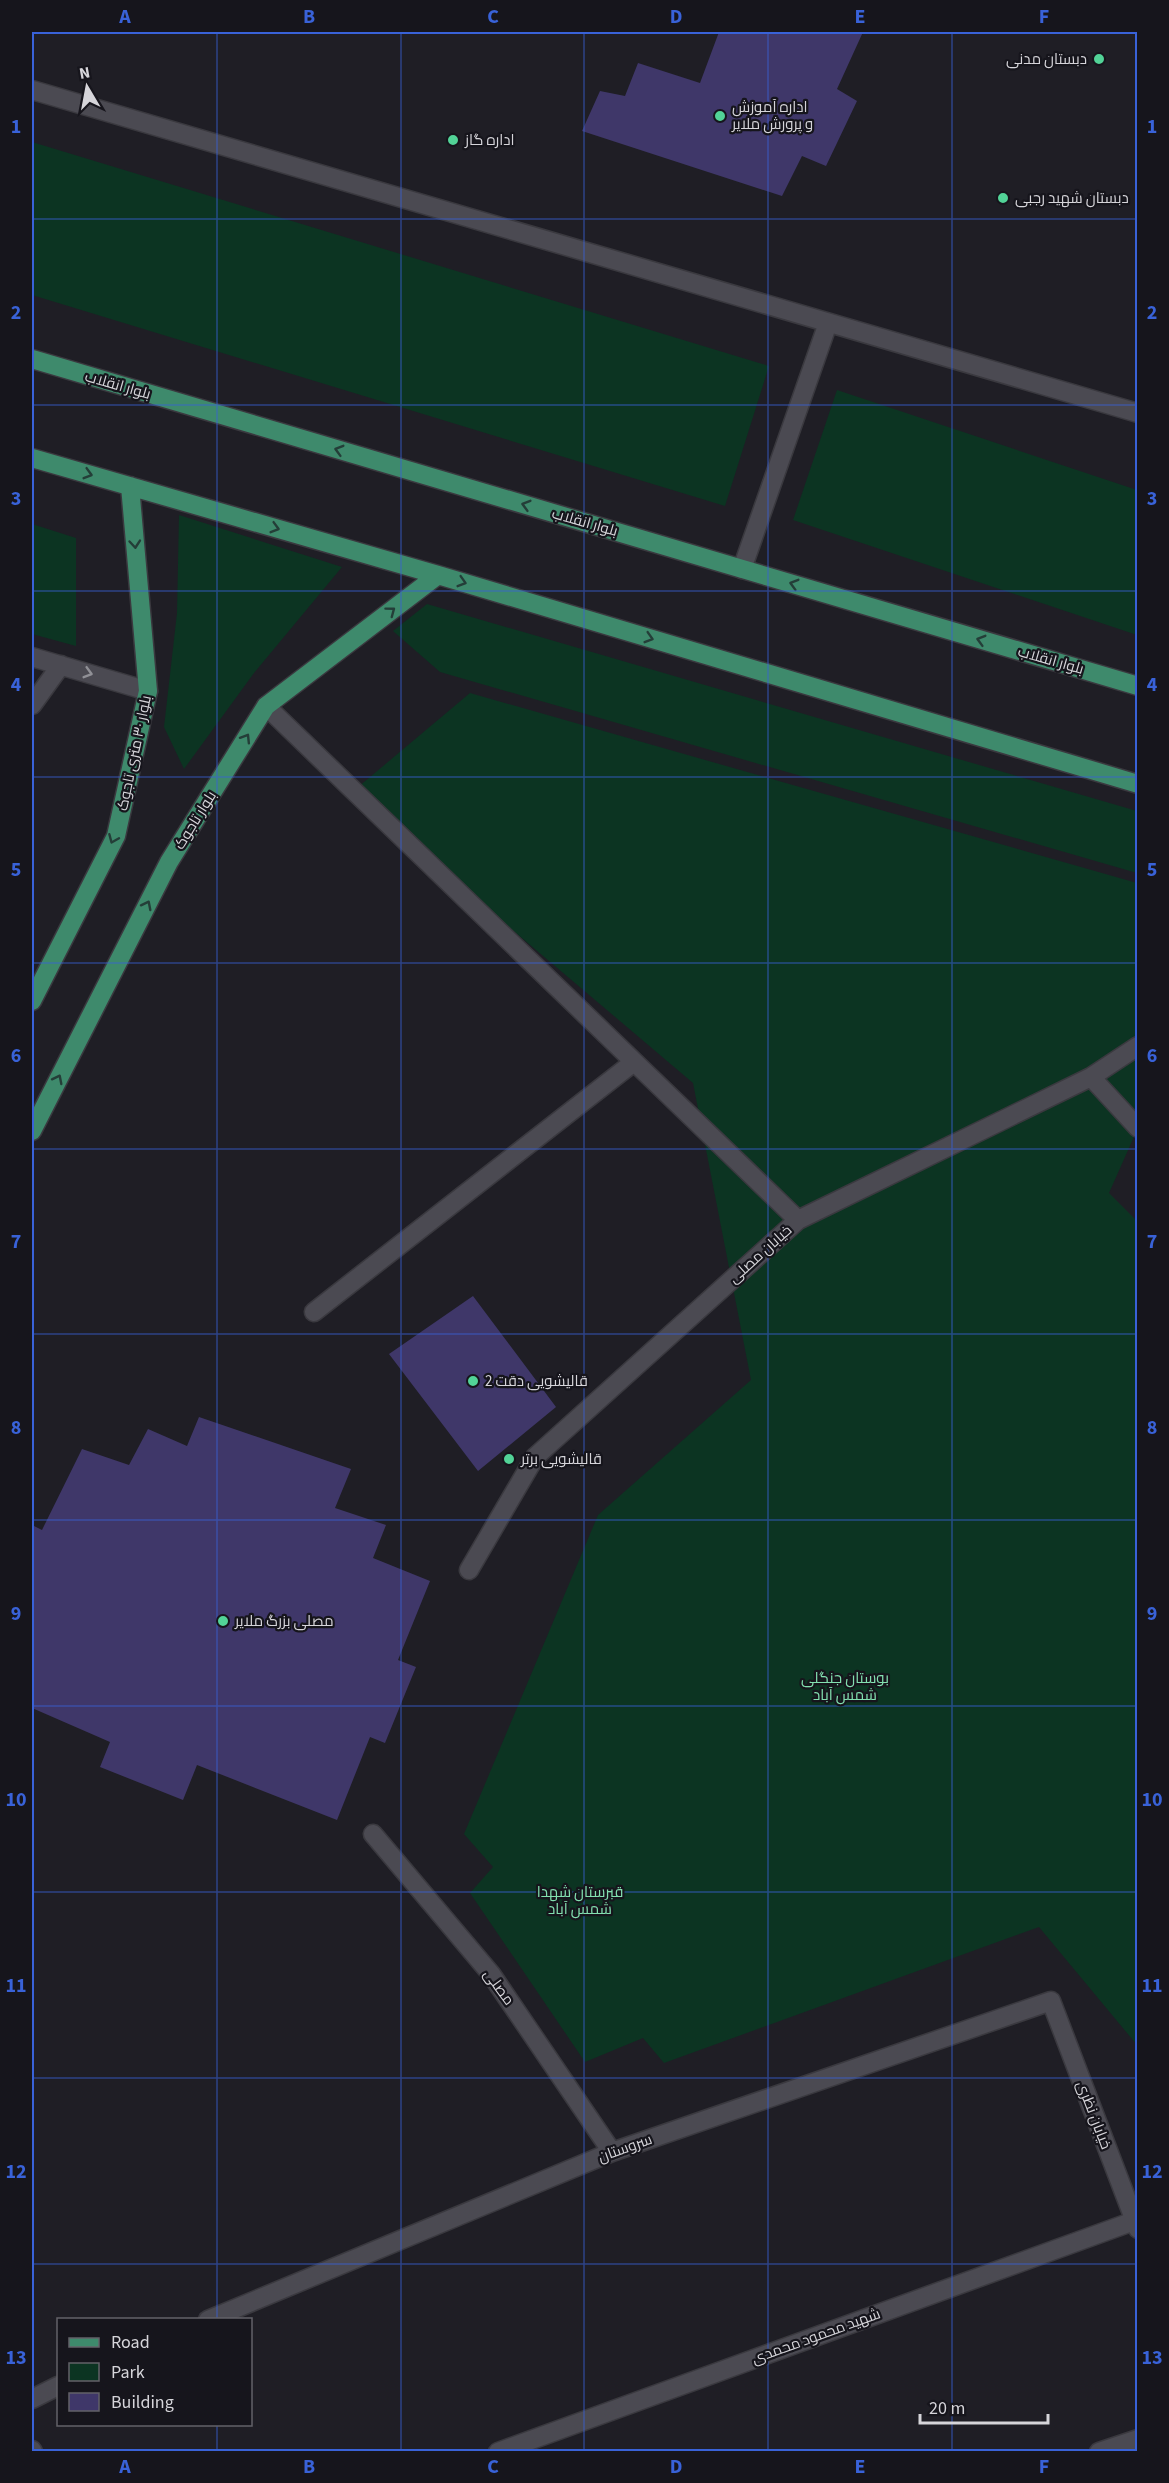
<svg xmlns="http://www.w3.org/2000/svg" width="1169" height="2483" font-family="'Source Sans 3',Cairo,sans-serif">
	<rect width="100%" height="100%" fill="#1f1e25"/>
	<path fill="#0c3422" d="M32,142L769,366L725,506L32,295Z
		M837,390L1137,490V635L793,520Z
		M179,515L342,567L254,673L184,769L164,727L177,613Z
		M32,524L76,538V646L32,634Z
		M427,604L1137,811V873L440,672L393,631Z
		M470,693L1137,883V1130L1109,1193L1138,1222L1137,2045L1039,1927L664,2063L643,2038L585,2062L470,1893L493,1867L464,1834L598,1515L751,1380L693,1083L351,793Z"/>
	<path fill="#3f3769" d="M719,32H863L837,89L857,101L826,166L802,156L782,196L582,131L600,91L625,96L638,63L700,83Z
		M473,1296L556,1407L478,1471L389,1354Z
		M199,1417L351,1469L335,1508L386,1525L373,1558L430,1581L398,1660L416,1667L385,1743L370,1737L337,1820L197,1765L183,1800L100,1767L110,1742L32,1708V1525L42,1530L82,1449L129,1465L148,1429L187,1446Z"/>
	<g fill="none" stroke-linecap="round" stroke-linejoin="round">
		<defs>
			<path id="minor" d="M32,90L1138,413
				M742,569L828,323
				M32,657L148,691
				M32,705L61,665
				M266,706L798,1220
				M1091,1077L1138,1128
				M314,1312L634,1062
				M469,1570L535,1457L798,1220L1091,1077L1138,1046
				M373,1834L491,1974L612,2152
				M208,2320L612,2152L1051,2001L1138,2229
				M32,2399L58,2386
				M32,2450L33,2452
				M498,2452L1134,2221
				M1099,2452L1138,2439"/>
			<path id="major" d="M32,359L1138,686
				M32,458L438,575L1138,784
				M32,1001L116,836L148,691L130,486
				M32,1131L169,862L266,706L438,575"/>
		</defs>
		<use href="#minor" stroke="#3a393f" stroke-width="21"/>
		<use href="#major" stroke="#3a393f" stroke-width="21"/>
		<use href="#minor" stroke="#4b4a52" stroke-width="18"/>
		<use href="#major" stroke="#3e8a6c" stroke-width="18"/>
	</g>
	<defs><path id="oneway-chevron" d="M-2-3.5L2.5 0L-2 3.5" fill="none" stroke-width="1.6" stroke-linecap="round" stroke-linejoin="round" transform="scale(1.5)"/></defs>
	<g stroke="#243e38">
		<use href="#oneway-chevron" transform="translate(339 450) rotate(-164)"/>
		<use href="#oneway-chevron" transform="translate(88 474) rotate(16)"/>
		<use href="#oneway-chevron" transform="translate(526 505) rotate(-164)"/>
		<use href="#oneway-chevron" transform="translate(275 528) rotate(16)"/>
		<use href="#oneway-chevron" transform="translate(135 544) rotate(85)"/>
		<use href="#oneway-chevron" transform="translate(462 582) rotate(17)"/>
		<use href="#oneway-chevron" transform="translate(794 584) rotate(-164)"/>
		<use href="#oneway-chevron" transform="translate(391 611) rotate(-37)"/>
		<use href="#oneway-chevron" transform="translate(649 638) rotate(17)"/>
		<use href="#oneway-chevron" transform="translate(981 640) rotate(-164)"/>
		<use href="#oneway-chevron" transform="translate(246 738) rotate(-58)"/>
		<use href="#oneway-chevron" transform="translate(113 839) rotate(113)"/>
		<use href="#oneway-chevron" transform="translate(147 905) rotate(-63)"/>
		<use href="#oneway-chevron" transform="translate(58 1079) rotate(-63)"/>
	</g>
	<use stroke="#909096" href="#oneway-chevron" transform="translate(88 673) rotate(16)"/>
	<path fill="none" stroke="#3962d8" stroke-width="1.5" stroke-opacity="0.55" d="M217,32V2320M401,32V2452M584,32V2452M768,32V2452M952,32V2452M32,219H1138M32,405H1138M32,591H1138M32,777H1138M32,963H1138M32,1149H1138M32,1334H1138M32,1520H1138M32,1706H1138M32,1892H1138M32,2078H1138M32,2264H1138M217,2424V2452"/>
	<g fill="#52d397" stroke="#16151c" stroke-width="2">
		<circle cx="1099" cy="59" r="6"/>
		<circle cx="720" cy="116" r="6"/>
		<circle cx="453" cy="140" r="6"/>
		<circle cx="1003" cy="198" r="6"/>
		<circle cx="473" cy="1381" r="6"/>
		<circle cx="509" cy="1459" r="6"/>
		<circle cx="223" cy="1621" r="6"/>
	</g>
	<g text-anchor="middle" stroke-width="4.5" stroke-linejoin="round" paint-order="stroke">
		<g font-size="15" fill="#d6d5da" stroke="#16151c" text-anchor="start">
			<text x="1087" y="64" text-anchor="end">دبستان مدنی</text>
			<text x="732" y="112">اداره آموزش<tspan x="732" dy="17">و پرورش ملایر</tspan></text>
			<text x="465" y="145">اداره گاز</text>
			<text x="1015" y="203">دبستان شهید رجبی</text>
			<text x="485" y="1386">قالیشویی دقت 2</text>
			<text x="521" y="1464">قالیشویی برتر</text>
			<text x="235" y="1626">مصلی بزرگ ملایر</text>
		</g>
		<g font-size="15" fill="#d6d5da" stroke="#16151c">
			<text transform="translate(118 385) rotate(16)" y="5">بلوار انقلاب</text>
			<text transform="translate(585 522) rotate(16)" y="5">بلوار انقلاب</text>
			<text transform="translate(1051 660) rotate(16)" y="5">بلوار انقلاب</text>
			<text transform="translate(134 753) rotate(-78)" y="5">بلوار ۳۰ متری تاجوک</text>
			<text transform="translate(195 820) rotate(-58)" y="5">بلوار تاجوک</text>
			<text transform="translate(760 1254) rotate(-42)" y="5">خیابان مصلی</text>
			<text transform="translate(499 1987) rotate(54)" y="5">مصلی</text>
			<text transform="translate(1094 2115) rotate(69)" y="5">خیابان نظری</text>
			<text transform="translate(625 2148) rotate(-20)" y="5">سروستان</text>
			<text transform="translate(816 2336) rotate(-20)" y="5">شهید محمود محمدی</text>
		</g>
		<g font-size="15" fill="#83e0b0" stroke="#16151c">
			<text x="845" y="1683">بوستان جنگلی<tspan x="845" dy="17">شمس آباد</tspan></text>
			<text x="580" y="1897">قبرستان شهدا<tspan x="580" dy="17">شمس آباد</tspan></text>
		</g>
	</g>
	<rect width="1169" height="2483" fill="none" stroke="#16151c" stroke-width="66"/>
	<rect x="57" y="2318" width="195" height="108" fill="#16151c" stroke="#636268" stroke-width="1.5"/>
	<rect x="69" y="2338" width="30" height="9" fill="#3e8a6c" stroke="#636268" stroke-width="1.5"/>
	<text x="111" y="2348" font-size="18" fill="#d6d5da">Road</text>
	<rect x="69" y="2363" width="30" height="18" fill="#0c3422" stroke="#636268" stroke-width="1.5"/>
	<text x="111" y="2378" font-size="18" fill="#d6d5da">Park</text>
	<rect x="69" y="2393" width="30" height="18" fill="#3f3769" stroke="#636268" stroke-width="1.5"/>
	<text x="111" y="2408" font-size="18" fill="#d6d5da">Building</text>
	<g transform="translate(87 87) rotate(350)" stroke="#16151c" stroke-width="4.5" paint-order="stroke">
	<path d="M0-4.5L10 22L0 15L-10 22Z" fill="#d6d5da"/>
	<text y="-9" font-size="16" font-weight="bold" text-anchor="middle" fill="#d6d5da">N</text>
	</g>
	<path d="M920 2414v9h128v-9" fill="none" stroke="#d6d5da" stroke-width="3"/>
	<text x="929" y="2414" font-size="18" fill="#d6d5da" stroke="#16151c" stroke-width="4.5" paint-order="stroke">20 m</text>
	<rect x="33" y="33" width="1103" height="2417" fill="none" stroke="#3962d8" stroke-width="2"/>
	<g font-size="20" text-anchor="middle" font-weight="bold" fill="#3962d8">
		<text x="125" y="23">A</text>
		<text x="309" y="23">B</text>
		<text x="493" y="23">C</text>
		<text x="676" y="23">D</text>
		<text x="860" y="23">E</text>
		<text x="1044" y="23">F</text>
		<text x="16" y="133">1</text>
		<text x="1152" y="133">1</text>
		<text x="16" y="319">2</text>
		<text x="1152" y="319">2</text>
		<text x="16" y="505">3</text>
		<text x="1152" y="505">3</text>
		<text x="16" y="691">4</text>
		<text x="1152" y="691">4</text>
		<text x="16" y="876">5</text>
		<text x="1152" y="876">5</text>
		<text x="16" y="1062">6</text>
		<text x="1152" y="1062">6</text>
		<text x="16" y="1248">7</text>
		<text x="1152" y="1248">7</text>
		<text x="16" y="1434">8</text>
		<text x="1152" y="1434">8</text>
		<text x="16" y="1620">9</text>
		<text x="1152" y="1620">9</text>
		<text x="16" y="1806">10</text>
		<text x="1152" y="1806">10</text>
		<text x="16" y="1992">11</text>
		<text x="1152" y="1992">11</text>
		<text x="16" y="2178">12</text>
		<text x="1152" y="2178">12</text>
		<text x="16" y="2364">13</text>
		<text x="1152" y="2364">13</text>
		<text x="125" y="2473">A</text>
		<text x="309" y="2473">B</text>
		<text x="493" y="2473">C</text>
		<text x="676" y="2473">D</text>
		<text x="860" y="2473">E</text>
		<text x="1044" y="2473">F</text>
	</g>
</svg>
